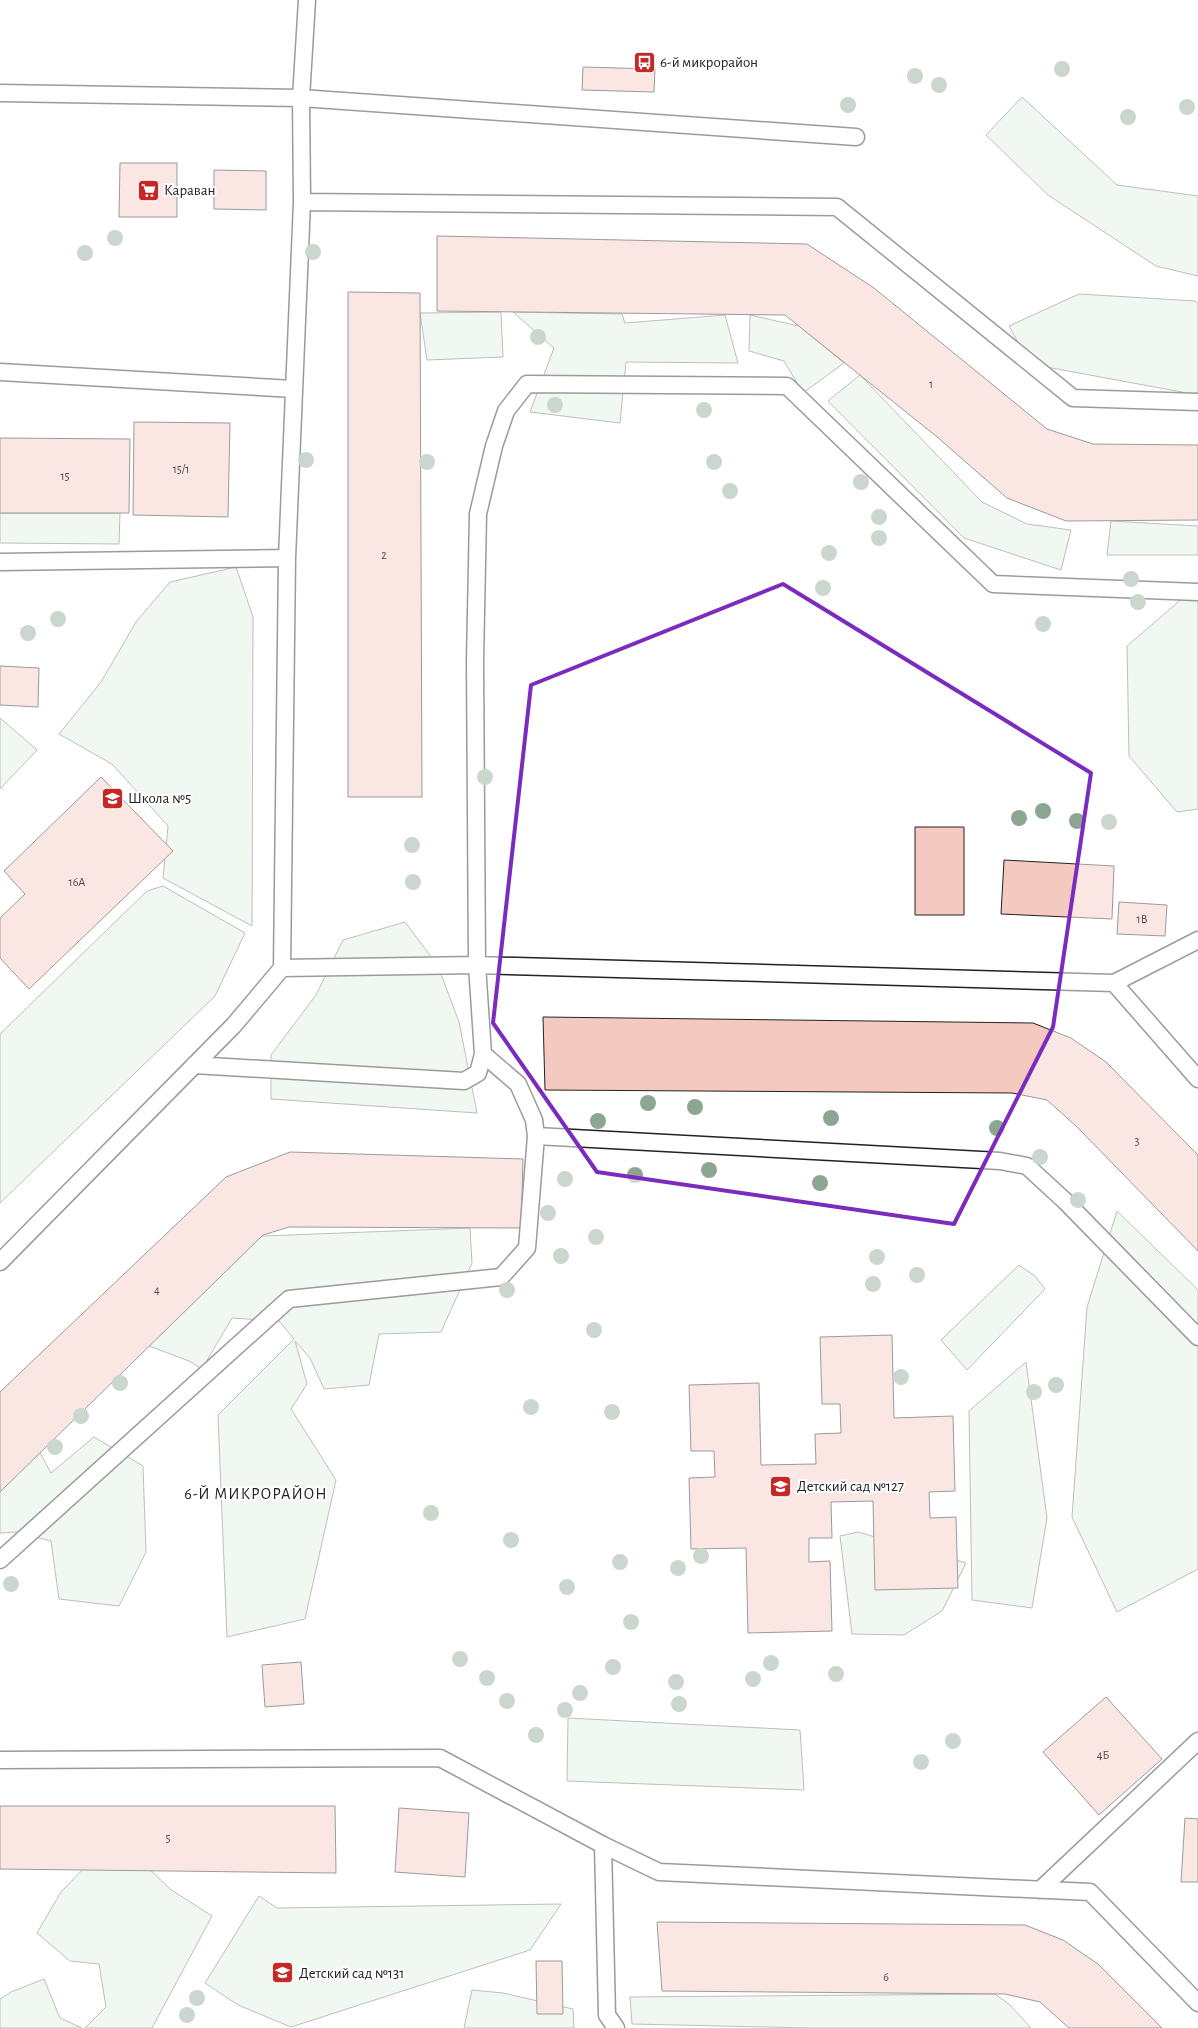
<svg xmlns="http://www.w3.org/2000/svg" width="1198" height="2028" font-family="'Alegreya Sans',sans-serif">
	<rect width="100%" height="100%" fill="#fff"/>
	<path fill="#e0efe3" stroke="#6f6f6f" d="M1022,97L1117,185L1198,196V276L1156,266L1048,195L986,135Z
		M1079,294L1195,301L1198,303V395L1030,364L1009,326Z
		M501,312L503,357L427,360L420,313Z
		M513,312L622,314L625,323L725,315L738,363L626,362L620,423L530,412L554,348Z
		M750,315L799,326L844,363L803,393L784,361L749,351Z
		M860,375L982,502L1027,524L1071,530L1061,570L964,538L828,401Z
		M0,513H120L119,544L0,543Z
		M1111,521L1198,526V555H1107Z
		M236,567L253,617L252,926L163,878L168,826L112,764L59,734L101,682L136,622L170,582Z
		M1198,585V809L1177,812L1129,756L1127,646Z
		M0,718L37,750L0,789Z
		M163,886L245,933L215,996L0,1203V1034L147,891Z
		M405,922L438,966L459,1022L477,1113L271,1099V1055L316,995L343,940Z
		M1117,1211L1198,1290V1569L1117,1612L1072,1517L1087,1307Z
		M470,1228L472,1263L441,1332L379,1334L369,1385L324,1389L310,1358L295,1341L307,1384L291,1409L336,1480L305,1619L227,1637L218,1415L294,1339L279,1321L232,1318L202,1369L189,1361L149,1346L239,1237Z
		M1019,1265L1035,1276L1045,1289L967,1370L941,1340Z
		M1026,1362L1047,1518L1032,1608L972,1600L969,1411Z
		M94,1437L143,1466L146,1552L119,1606L59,1599L51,1541L16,1532L0,1533V1471L32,1438L51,1473Z
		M858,1532L966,1563L942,1611L904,1635L852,1634L840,1536Z
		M568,1718L800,1730L804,1790L567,1781Z
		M136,1856L170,1889L212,1916L152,2028H85L106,2007L99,1964L70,1961L37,1933L61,1892L89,1863Z
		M259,1896L277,1908L561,1904L530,1950L291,2027L238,2005L205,1983Z
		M44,1979L60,2018L82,2028H0V1999L11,1992Z
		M472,1990L503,1993L573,2009L574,2028H464Z
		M995,1994L1010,2005L1031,2028H810L632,2024L630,1997Z"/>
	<path fill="#f3c9c0" stroke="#222" d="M583,67L655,69L654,92L582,90Z
		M120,163H177V217H119Z
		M214,170L266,171V210L214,209Z
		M437,236L807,244L874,288L1047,429L1093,444L1198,445V520L1066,521L1007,498L936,436L785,315L437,311Z
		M348,292L420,293L422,797H348Z
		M134,422L230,423L228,517L133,515Z
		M0,438L130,439L129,513H0Z
		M0,666L39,668L38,707L0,705Z
		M101,777L173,851L29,989L0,958V918L25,894L4,871Z
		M915,827H964V915H915Z
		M1004,860L1114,866L1112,919L1001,914Z
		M1119,902L1167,905L1165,936L1117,934Z
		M543,1017L1033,1023L1071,1038L1106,1062L1198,1155V1251L1076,1126L1047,1100L1012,1093L545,1090Z
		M290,1152L523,1159L521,1228L289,1227L263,1235L0,1492V1392L226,1177Z
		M892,1335L894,1418L953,1416L955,1491L929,1492L930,1518L956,1517L958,1588L875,1590L873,1501L831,1502L832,1538H809V1562L830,1561L832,1631L748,1633L746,1548L691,1549L689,1478L715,1477L714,1451H691L689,1385L759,1383L761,1465L816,1464L815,1434L841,1433L840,1404H822L820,1337Z
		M301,1662L304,1704L265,1707L262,1665Z
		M1106,1697L1162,1759L1099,1815L1043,1752Z
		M0,1806H335L336,1873L0,1869Z
		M399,1808L469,1813L465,1877L395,1872Z
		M1185,1818L1198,1819V1882H1181Z
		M657,1922L1025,1925L1063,1940L1098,1964L1162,2028H1069L1040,2002L1005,1994L662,1991Z
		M536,1961H562L563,2014H537Z"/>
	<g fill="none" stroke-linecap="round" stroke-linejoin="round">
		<defs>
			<path id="service" d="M0,93L301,98L856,137
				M302,202L837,207L1073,398L1198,402
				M0,372L293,389
				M0,562L287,558
				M282,968L477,965L1114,983L1198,1079
				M1114,983L1198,940
				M483,1054L518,1084L534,1120L536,1136
				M194,1065L464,1081L478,1073L483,1054L477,965L475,661L478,514L494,446L506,411L527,384L787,386L993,584L1198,592
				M0,1262L234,1025L282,968L287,558L302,202L301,98L307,0
				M0,1560L289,1299L501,1277L527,1248L536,1136L1000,1161L1027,1166L1065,1201L1198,1337
				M0,1760L440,1758L603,1845L659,1872L1090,1892L1198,2003
				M603,1845L607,2015L616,2028
				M1040,1890L1198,1741"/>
		</defs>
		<use href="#service" stroke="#222" stroke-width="19"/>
		<use href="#service" stroke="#fff" stroke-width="16"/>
	</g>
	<g fill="#8da692">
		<circle cx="1062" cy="69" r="8"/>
		<circle cx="915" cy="76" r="8"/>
		<circle cx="939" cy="85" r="8"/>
		<circle cx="848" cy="105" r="8"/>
		<circle cx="1187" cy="107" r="8"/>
		<circle cx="1128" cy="117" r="8"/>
		<circle cx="115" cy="238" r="8"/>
		<circle cx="313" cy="252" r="8"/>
		<circle cx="85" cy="253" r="8"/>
		<circle cx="538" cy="337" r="8"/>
		<circle cx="555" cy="405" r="8"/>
		<circle cx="704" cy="410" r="8"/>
		<circle cx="306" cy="460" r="8"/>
		<circle cx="427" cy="462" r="8"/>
		<circle cx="714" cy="462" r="8"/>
		<circle cx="861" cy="482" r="8"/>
		<circle cx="730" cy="491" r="8"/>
		<circle cx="879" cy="517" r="8"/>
		<circle cx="879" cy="538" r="8"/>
		<circle cx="829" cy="553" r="8"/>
		<circle cx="1131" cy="579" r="8"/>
		<circle cx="823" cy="588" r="8"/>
		<circle cx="1138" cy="602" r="8"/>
		<circle cx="58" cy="619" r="8"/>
		<circle cx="1043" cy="624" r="8"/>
		<circle cx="28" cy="633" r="8"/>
		<circle cx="485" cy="777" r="8"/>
		<circle cx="1043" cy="811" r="8"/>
		<circle cx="1019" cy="818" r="8"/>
		<circle cx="1077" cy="821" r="8"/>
		<circle cx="1109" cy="822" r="8"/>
		<circle cx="412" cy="845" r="8"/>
		<circle cx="413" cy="882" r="8"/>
		<circle cx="648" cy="1103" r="8"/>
		<circle cx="695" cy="1107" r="8"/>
		<circle cx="831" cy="1118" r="8"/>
		<circle cx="598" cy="1121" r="8"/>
		<circle cx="997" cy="1128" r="8"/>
		<circle cx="1040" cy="1157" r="8"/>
		<circle cx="709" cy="1170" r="8"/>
		<circle cx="635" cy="1175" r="8"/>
		<circle cx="565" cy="1179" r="8"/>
		<circle cx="820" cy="1183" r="8"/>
		<circle cx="1078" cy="1200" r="8"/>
		<circle cx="548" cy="1213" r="8"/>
		<circle cx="596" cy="1237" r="8"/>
		<circle cx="561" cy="1256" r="8"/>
		<circle cx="877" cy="1257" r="8"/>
		<circle cx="917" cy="1275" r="8"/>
		<circle cx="873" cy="1284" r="8"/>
		<circle cx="507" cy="1290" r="8"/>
		<circle cx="594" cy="1330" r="8"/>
		<circle cx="901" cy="1377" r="8"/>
		<circle cx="120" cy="1383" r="8"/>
		<circle cx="1056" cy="1385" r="8"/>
		<circle cx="1034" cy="1392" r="8"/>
		<circle cx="531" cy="1407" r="8"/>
		<circle cx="612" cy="1412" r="8"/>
		<circle cx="81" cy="1416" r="8"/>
		<circle cx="55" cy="1447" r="8"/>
		<circle cx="431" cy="1513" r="8"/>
		<circle cx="511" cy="1540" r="8"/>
		<circle cx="701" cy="1556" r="8"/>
		<circle cx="620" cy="1562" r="8"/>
		<circle cx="678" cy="1568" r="8"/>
		<circle cx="11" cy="1584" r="8"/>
		<circle cx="567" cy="1587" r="8"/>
		<circle cx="631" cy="1622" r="8"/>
		<circle cx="460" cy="1659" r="8"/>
		<circle cx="771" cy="1663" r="8"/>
		<circle cx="613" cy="1667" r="8"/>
		<circle cx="836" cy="1674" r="8"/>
		<circle cx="487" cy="1678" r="8"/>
		<circle cx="753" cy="1679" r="8"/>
		<circle cx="676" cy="1682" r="8"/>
		<circle cx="580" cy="1693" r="8"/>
		<circle cx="507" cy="1701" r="8"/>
		<circle cx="679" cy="1704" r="8"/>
		<circle cx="565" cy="1710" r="8"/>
		<circle cx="536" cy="1735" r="8"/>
		<circle cx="953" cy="1741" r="8"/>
		<circle cx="921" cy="1762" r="8"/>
		<circle cx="197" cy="1998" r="8"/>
		<circle cx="187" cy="2015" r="8"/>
	</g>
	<path d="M0 0H1198V2028H0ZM783,584L1091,773L1053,1027L954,1224L597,1172L493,1023L531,685Z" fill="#fff" fill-opacity=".55" fill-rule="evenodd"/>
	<path fill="none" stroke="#7b2cbf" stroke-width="4" stroke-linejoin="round" d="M783,584L1091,773L1053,1027L954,1224L597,1172L493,1023L531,685Z"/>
	<defs>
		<symbol id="bus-square" viewBox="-11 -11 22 22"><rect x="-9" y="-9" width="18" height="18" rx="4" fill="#c62828" stroke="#fff"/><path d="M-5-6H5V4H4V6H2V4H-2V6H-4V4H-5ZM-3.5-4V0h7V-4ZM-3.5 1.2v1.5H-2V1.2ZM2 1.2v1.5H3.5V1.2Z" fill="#fff"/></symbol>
		<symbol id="supermarket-square" viewBox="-11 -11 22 22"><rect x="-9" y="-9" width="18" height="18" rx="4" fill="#c62828" stroke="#fff"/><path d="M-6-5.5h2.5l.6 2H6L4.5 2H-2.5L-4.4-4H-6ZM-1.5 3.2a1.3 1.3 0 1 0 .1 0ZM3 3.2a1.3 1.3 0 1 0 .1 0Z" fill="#fff"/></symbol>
		<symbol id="school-square" viewBox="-11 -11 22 22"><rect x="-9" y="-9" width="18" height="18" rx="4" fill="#c62828" stroke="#fff"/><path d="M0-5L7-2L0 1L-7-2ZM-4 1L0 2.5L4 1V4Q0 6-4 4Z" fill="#fff"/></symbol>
	</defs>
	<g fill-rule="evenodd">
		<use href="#bus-square" x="632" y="50" width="25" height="25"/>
		<use href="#supermarket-square" x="136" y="178" width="25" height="25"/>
		<use href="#school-square" x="100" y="786" width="25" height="25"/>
		<use href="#school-square" x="768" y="1474" width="25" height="25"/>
		<use href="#school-square" x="270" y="1960" width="25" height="25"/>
	</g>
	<g text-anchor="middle" stroke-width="4" stroke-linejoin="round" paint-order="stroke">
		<g font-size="12" fill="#564c4a">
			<text x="931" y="388">1</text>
			<text x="181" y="473">15/1</text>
			<text x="65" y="480">15</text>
			<text x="384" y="559">2</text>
			<text x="77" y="886">16А</text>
			<text x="1142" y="923">1В</text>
			<text x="1137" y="1145">3</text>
			<text x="157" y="1294">4</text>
			<text x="1103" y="1759">4Б</text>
			<text x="168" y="1842">5</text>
			<text x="886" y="1981">6</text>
		</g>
		<g font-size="15" fill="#222" stroke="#fff" text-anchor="start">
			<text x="660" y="67">6-й микрорайон</text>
			<text x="164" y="195">Караван</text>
			<text x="128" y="803">Школа №5</text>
			<text x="797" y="1491">Детский сад №127</text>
			<text x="299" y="1978">Детский сад №131</text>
		</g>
		<g font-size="16" letter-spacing="1" fill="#222" stroke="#fff">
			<text x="256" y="1499">6-Й МИКРОРАЙОН</text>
		</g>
	</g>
</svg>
